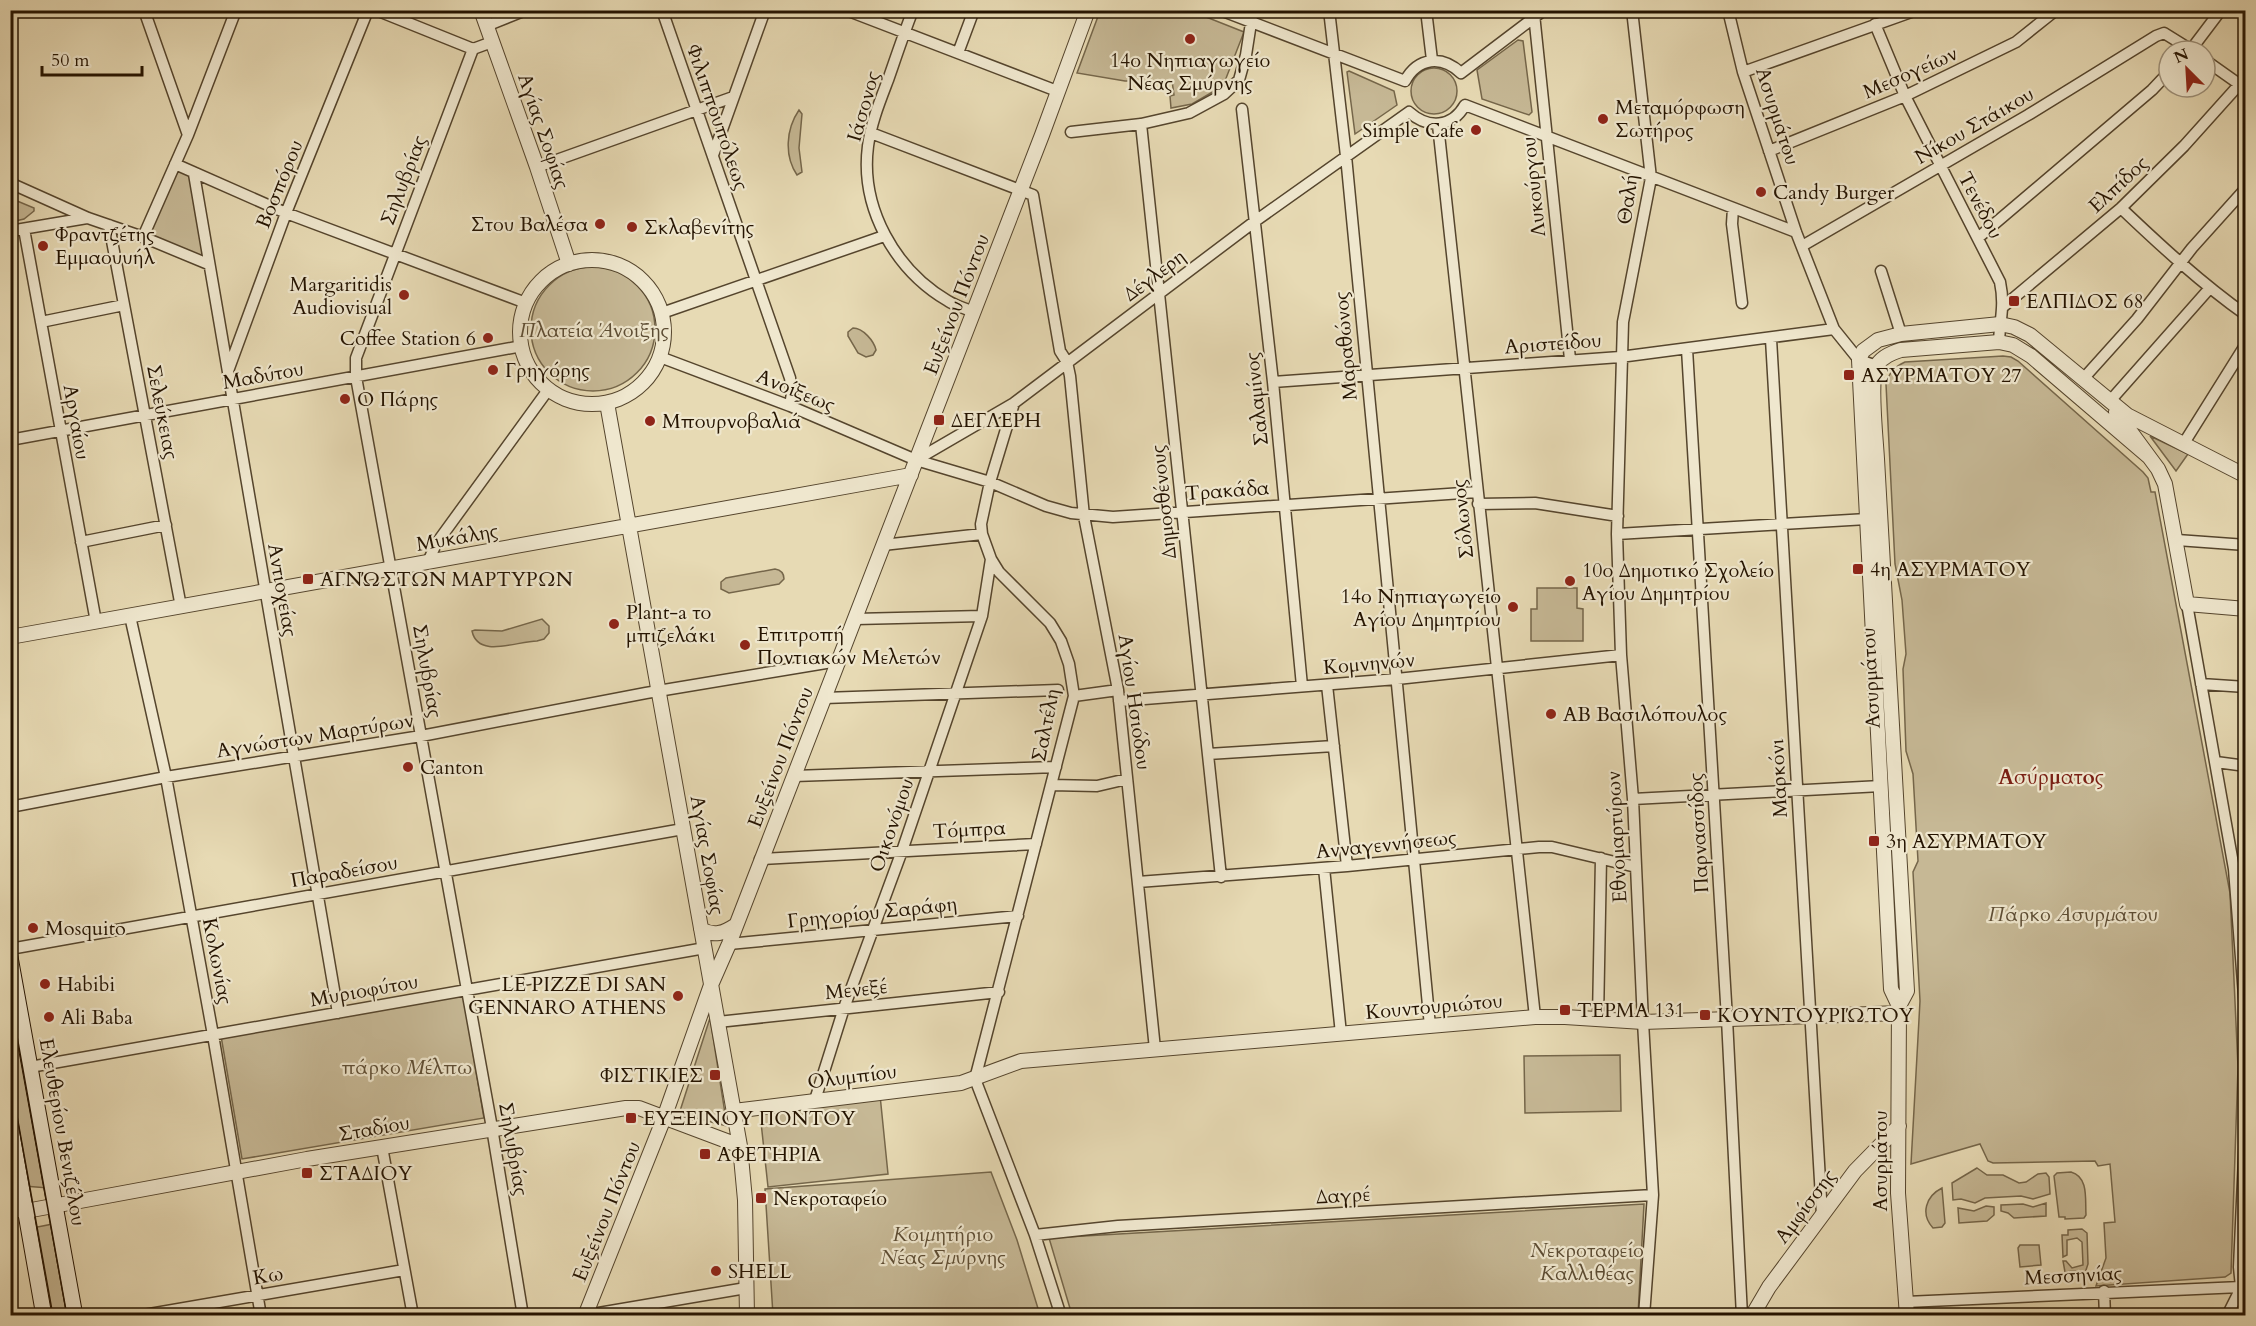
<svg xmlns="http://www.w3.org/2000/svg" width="2256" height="1326" font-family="Cardo,serif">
	<rect width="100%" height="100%" fill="#e7dab4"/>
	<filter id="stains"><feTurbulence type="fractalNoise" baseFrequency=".00333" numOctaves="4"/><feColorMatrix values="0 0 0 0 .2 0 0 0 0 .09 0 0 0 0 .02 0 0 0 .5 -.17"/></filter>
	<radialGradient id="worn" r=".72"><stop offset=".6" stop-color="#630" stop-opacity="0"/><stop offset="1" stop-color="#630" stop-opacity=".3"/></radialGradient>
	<path fill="#c6b895" stroke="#75664a" stroke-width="1.5" d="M1100,11H1191L1244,32L1223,86L1192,104L1171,108L1170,96L1174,95L1172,81H1125L1077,73Z
		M1518,40L1523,41L1532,112L1529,115L1482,99L1477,70Z
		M1411 91a23 23 0 1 1 46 0a23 23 0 1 1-46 0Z
		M1349,71L1394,91L1397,105L1355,134L1347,72Z
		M799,110L802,114L799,148L802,172L797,175C784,156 786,129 799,110Z
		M175,164L194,174L208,264L143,237Z
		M10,198L34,208V211L24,219L11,222Z
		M531 329a62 62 0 1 1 124 0a62 62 0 1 1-124 0Z
		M853,328C863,328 874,341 876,350L873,355L866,357L858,353L848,336V332Z
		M2003,356L2011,357L2018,361L2143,472L2148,478L2151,492H2155L2230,893L2238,1067L2231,1273L2225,1277L2096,1286L2106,1258L2104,1223L2115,1222L2110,1164L2098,1166L2095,1161L1993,1163L1988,1161L1980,1144L1911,1164L1920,1001L1913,872L1918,861L1913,774L1906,751L1903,669L1906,654L1902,600L1895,564L1886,384C1889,373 1894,367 1905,362Z
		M2150,436L2188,454L2176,471Z
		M775,569C781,570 784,573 784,579L779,584L729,593L721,589V582L726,578Z
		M1537,588H1577V608L1583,609V641H1531V609H1537Z
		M542,619L549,626V633L544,639L537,641C517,641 478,659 472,631L475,630L502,631Z
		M10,979L48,1188L24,1186L11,1107Z
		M463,994L484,1118L242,1159L221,1036Z
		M710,1018L727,1126L679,1114Z
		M1620,1055L1621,1111L1525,1113L1524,1056Z
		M880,1095L888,1174L768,1187L760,1113Z
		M1977,1168L1987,1175H2003L2019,1183L2026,1182L2038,1174L2046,1173L2049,1177L2050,1194L2033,1199L2021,1196L1985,1198L1975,1203L1961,1199L1953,1200L1952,1183Z
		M991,1172L1017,1240L1040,1315H773L765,1189Z
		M2071,1172C2089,1177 2085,1200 2086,1215L2084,1218L2065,1219V1217H2059L2054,1176L2057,1173Z
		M1942,1188L1945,1223L1942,1227L1933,1228C1920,1214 1926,1196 1942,1188Z
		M2046,1203V1216L2014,1218L2008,1213L2001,1211V1205L2023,1204L2033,1207Z
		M1644,1204L1638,1315H1072L1049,1238Z
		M1986,1206L1994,1207V1215L1987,1221L1959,1223L1958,1208L1974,1211Z
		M53,1224L70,1315H48L32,1228Z
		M2082,1229L2087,1233L2088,1264L2085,1273L2076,1276L2075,1271L2065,1272L2063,1261H2066L2072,1268L2083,1265L2082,1242L2077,1238L2067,1240V1255L2063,1257L2062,1235H2068V1230Z
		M2020,1245H2039L2041,1265L2020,1267L2018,1248Z"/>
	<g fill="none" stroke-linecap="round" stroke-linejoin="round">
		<defs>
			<path id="minor" d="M144,10L188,135
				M376,10L473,49L492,42
				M662,10L790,378L792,393L790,406
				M846,10L1057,91
				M913,10C904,33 896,57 888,80C880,101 871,123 868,146C860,208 895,270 948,301C956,306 965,308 973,312
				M1220,10L1405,81C1418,57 1442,55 1461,73L1544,10
				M1329,10L1346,156L1430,1026
				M1426,10L1432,60
				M1632,10L1651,178L1623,322L1617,534L1621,655L1633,799L1643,1022L1653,1195L1644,1316
				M1728,10L1743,72L1796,232L1834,329L1859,360L1877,366
				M1534,14L1570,359
				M1875,24L1905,96L2000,282C2005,306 2000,318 1999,342
				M486,26L526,10
				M473,49L356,358V377L492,1128L523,1316
				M2190,51L2221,10
				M958,53L974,10
				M2205,60L2246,89
				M1743,72L1917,10
				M1242,109L1273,382L1302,686
				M1141,124L1221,877
				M1438,125L1535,1017
				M1071,132L1141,124L1189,113L1224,94L1239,80L1246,55L1253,10
				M871,133L1033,195L1060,351L1067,362L1070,376L1084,516L1118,690L1155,1049
				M1769,151L1905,96L2016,42L2056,10
				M713,155L765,10
				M175,164L286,213L526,303
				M537,167L733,97
				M194,174L338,1013
				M10,183L88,218L143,237L208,264
				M1733,208L1732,224L1742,303
				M2121,208C2161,246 2201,283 2246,315
				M109,225L181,607
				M24,229L96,622
				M10,231L87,218
				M143,237L188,135L236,10
				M1979,237L2152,90L2169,72
				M1802,246L2028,115L2156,36L2164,33L2193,51
				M1881,271L1901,334
				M2004,306L2121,208L2184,146L2246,77
				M662,313L884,236
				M41,322L124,305
				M1771,339L1822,1215
				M1687,349L1727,1019L1742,1316
				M660,357L790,406L916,460L990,482L1046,506L1071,513L1113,517L1477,492
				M228,371L286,213L368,10
				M2083,379L2137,319L2192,248L2246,188
				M1273,382L1620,357L1834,329
				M2110,401L2209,289
				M1014,403L990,482L981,524L982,534L991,559L999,572L1050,623L1061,641L1069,664L1074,696L975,1079L1035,1235L1061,1316
				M10,440L522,346
				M2184,443L2246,344
				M916,460L1014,403L1254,222L1409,112C1428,129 1452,128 1465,105L1796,232
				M1478,504L1535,503L1618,516
				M1617,534L1867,519
				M2177,540L2246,545
				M81,542L166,525
				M883,545L982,534
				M428,562L436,544L548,390
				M2187,604L2234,869L2246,1021
				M130,616L166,777L213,1035L261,1316
				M855,619L982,616
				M2201,684L2246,687
				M1327,685L1347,866
				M1074,696L1118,690
				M824,698L1058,690
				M1119,701L1397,679L1621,655
				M1208,754L1334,746
				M2216,762L2246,766
				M794,776L1056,767
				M1051,785L1097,786L1127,779
				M1633,799L1881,786
				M10,807L166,777L421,736L646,693L838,661
				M760,859L1036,844
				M1324,868L1341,1034
				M1138,882L1347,866L1539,847H1552L1636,867
				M729,944L1018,916
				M10,949L683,829
				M1598,1019L1601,858
				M718,1022L999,992
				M30,1067L705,948
				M815,1100L844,1008L902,851L982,616L991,559
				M382,1147L413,1316
				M10,1213L26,1211
				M1035,1235L1118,1226L1653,1195
				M2241,1287L2239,1267L2246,1114
				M2104,1291L2105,1316
				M1906,1302L2241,1287
				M138,1316L404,1270
				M581,1316L746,1288
				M2227,1316L2243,1284"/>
			<path id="tertiary" d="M481,10L537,167L569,264
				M520 332a72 72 0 1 1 144 0a72 72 0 1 1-144 0Z
				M607,403L740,1146L745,1200L747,1316
				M2116,412L2158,469L2165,484L2187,604L2246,609
				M10,637L911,475
				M701,929C714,937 724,933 736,925
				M1899,1006L1907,991L1877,459C1876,440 1869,378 1877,365C1883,356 1892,353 1901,350L1999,342L2013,345L2031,356L2149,457
				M734,1111L961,1083L1021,1061L1535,1017H1565L1643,1022L1900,1013
				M26,1211L307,1159L626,1108H639L740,1146
				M585,1316L664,1118L711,985L729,944L1042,135L1088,10
				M1752,1316L1769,1287L1855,1171L1899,1126
				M1907,1316L1898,1193L1899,1006L1891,989L1859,360L1863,351L1878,340L1901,334L2000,324L2014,327L2030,335L2127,415L2246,476"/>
			<path id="secondary" d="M10,957L75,1316
				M10,1123L44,1316"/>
		</defs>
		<use href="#minor" stroke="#55452d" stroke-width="13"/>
		<use href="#tertiary" stroke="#55452d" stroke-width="16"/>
		<use href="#secondary" stroke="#241300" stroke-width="17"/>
		<use href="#minor" stroke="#efe7ce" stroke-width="10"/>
		<use href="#tertiary" stroke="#efe7ce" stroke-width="14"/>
		<use href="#secondary" stroke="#efe7ce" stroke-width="15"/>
		<path stroke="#241300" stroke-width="1.5" d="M10,997L67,1316
			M10,1077L53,1316"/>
	</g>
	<g fill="#8f2418" stroke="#efe7ce" stroke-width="2">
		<circle cx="1190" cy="39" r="6"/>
		<circle cx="1603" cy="119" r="6"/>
		<circle cx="1476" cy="130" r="6"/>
		<circle cx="1761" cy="192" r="6"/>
		<circle cx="600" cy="224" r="6"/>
		<circle cx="632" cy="227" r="6"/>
		<circle cx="43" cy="246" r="6"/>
		<circle cx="404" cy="295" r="6"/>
		<rect x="2008" y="295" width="12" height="12" rx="3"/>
		<circle cx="488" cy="338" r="6"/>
		<circle cx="493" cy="370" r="6"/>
		<rect x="1843" y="369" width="12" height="12" rx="3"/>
		<circle cx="345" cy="399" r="6"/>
		<rect x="933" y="414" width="12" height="12" rx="3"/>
		<circle cx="650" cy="421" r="6"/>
		<rect x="1852" y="563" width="12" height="12" rx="3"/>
		<rect x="302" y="573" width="12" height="12" rx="3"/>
		<circle cx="1570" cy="581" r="6"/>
		<circle cx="1513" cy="607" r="6"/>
		<circle cx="614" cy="624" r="6"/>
		<circle cx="745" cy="645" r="6"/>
		<circle cx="1551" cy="714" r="6"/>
		<circle cx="408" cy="767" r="6"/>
		<rect x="1868" y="835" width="12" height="12" rx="3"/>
		<circle cx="33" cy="928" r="6"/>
		<circle cx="45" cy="984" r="6"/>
		<circle cx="678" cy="996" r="6"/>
		<rect x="1559" y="1004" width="12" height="12" rx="3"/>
		<rect x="1699" y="1009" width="12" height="12" rx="3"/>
		<circle cx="49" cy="1017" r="6"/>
		<rect x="709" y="1069" width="12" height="12" rx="3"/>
		<rect x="625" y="1112" width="12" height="12" rx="3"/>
		<rect x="699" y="1148" width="12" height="12" rx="3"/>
		<rect x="301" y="1167" width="12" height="12" rx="3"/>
		<rect x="755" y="1192" width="12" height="12" rx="3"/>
		<circle cx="716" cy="1271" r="6"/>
	</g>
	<g text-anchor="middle" stroke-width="4.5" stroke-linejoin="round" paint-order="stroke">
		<g font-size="20" fill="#241300" stroke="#efe7ce" text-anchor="start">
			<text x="1190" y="67" text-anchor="middle">14ο Νηπιαγωγείο<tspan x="1190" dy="23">Νέας Σμύρνης</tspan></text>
			<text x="1615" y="114">Μεταμόρφωση<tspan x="1615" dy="23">Σωτήρος</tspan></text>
			<text x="1464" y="137" text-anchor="end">Simple Cafe</text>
			<text x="1773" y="199">Candy Burger</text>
			<text x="588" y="231" text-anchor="end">Στου Βαλέσα</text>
			<text x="644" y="234">Σκλαβενίτης</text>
			<text x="55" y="241">Φραντζέτης<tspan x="55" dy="23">Εμμαουυήλ</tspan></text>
			<text x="392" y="291" text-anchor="end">Margaritidis<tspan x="392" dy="23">Audiovisual</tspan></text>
			<text x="2026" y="308">ΕΛΠΙΔΟΣ 68</text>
			<text x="476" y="345" text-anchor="end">Coffee Station 6</text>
			<text x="505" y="377">Γρηγόρης</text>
			<text x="1861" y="382">ΑΣΥΡΜΑΤΟΥ 27</text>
			<text x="357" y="406">Ο Πάρης</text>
			<text x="951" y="427">ΔΕΓΛΕΡΗ</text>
			<text x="662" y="428">Μπουρνοβαλιά</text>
			<text x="1870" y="576">4η ΑΣΥΡΜΑΤΟΥ</text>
			<text x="1582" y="577">10ο Δημοτικό Σχολείο<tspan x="1582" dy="23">Αγίου Δημητρίου</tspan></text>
			<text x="320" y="586">ΑΓΝΏΣΤΩΝ ΜΑΡΤΥΡΩΝ</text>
			<text x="1501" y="603" text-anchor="end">14ο Νηπιαγωγείο<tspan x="1501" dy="23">Αγίου Δημητρίου</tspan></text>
			<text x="626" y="619">Plant-a το<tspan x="626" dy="23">μπιζελάκι</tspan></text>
			<text x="757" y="641">Επιτροπή<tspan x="757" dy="23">Ποντιακών Μελετών</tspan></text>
			<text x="1563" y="721">ΑΒ Βασιλόπουλος</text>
			<text x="420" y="774">Canton</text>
			<text x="1886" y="848">3η ΑΣΥΡΜΑΤΟΥ</text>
			<text x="45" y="935">Mosquito</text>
			<text x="57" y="991">Habibi</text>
			<text x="666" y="991" text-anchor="end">LE PIZZE DI SAN<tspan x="666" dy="23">GENNARO ATHENS</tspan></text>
			<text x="1577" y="1017">ΤΕΡΜΑ 131</text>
			<text x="1717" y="1022">ΚΟΥΝΤΟΥΡΙΏΤΟΥ</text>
			<text x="61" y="1024">Ali Baba</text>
			<text x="703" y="1082" text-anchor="end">ΦΙΣΤΙΚΙΕΣ</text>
			<text x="643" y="1125">ΕΥΞΕΙΝΟΥ ΠΟΝΤΟΥ</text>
			<text x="717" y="1161">ΑΦΕΤΗΡΙΑ</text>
			<text x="319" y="1180">ΣΤΑΔΙΟΥ</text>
			<text x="773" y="1205">Νεκροταφείο</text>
			<text x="728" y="1278">SHELL</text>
		</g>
		<g font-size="20" fill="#241300" stroke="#efe7ce">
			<text transform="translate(1910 72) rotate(-24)" y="7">Μεσογείων</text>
			<text transform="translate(863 106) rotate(-74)" y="7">Ιάσονος</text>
			<text transform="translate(1778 116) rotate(72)" y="7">Ασυρμάτου</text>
			<text transform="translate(718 117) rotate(71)" y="7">Φιλιππουπόλεως</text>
			<text transform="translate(1974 125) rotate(-30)" y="7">Νίκου Στάικου</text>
			<text transform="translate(544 131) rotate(71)" y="7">Αγίας Σοφίας</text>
			<text transform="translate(403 180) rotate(-69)" y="7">Σηλυβρίας</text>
			<text transform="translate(279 184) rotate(-68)" y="7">Βοσπόρου</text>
			<text transform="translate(2118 184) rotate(-43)" y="7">Ελπίδος</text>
			<text transform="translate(1533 187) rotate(-96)" y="7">Λυκούργου</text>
			<text transform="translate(1627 199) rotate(-82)" y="7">Θαλή</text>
			<text transform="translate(1981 205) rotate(62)" y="7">Τενέδου</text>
			<text transform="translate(1154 275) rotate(-37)" y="7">Δέγλερη</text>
			<text transform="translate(956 304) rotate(-69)" y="7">Ευξείνου Πόντου</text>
			<text transform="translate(1553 343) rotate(-4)" y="7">Αριστείδου</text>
			<text transform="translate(1345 346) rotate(-95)" y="7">Μαραθώνος</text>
			<text transform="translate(263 375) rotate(-10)" y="7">Μαδύτου</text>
			<text transform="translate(796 390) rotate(22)" y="7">Ανοίξεως</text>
			<text transform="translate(1256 399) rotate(-96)" y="7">Σαλαμίνος</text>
			<text transform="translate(163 412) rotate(79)" y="7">Σελεύκειας</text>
			<text transform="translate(77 422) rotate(80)" y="7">Αργαίου</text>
			<text transform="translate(1227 490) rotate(-4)" y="7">Τρακάδα</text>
			<text transform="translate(1163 502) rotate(-96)" y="7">Δημοσθένους</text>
			<text transform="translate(1462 519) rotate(-96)" y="7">Σόλωνος</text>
			<text transform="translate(457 537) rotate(-10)" y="7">Μυκάλης</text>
			<text transform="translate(283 590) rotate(80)" y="7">Αντιοχείας</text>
			<text transform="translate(1369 663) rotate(-5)" y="7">Κομνηνών</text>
			<text transform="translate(428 671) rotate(80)" y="7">Σηλυβρίας</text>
			<text transform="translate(1870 678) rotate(-93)" y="7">Ασυρμάτου</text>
			<text transform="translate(1135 702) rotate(82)" y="7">Αγίου Ησιόδου</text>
			<text transform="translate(1045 725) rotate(-79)" y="7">Σαλτέλη</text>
			<text transform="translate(315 735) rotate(-9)" y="7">Αγνώστων Μαρτύρων</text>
			<text transform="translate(780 757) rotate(-69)" y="7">Ευξείνου Πόντου</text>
			<text transform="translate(1778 778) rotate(-93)" y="7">Μαρκόνι</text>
			<text transform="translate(891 825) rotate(-71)" y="7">Οικονόμου</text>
			<text transform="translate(969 829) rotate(-3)" y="7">Τόμπρα</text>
			<text transform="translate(1698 833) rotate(-93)" y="7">Παρνασσίδος</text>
			<text transform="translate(1616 837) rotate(-93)" y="7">Εθνομαρτύρων</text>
			<text transform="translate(1386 844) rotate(-6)" y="7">Ανναγεννήσεως</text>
			<text transform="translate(708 855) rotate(80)" y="7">Αγίας Σοφίας</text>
			<text transform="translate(344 871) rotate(-10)" y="7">Παραδείσου</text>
			<text transform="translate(872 912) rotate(-6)" y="7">Γρηγορίου Σαράφη</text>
			<text transform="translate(218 961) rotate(79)" y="7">Κολωνίας</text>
			<text transform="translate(856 989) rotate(-6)" y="7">Μενεξέ</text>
			<text transform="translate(364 990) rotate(-10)" y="7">Μυριοφύτου</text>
			<text transform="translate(1434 1006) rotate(-5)" y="7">Κουντουριώτου</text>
			<text transform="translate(852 1076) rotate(-7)" y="7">Ολυμπίου</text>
			<text transform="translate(374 1128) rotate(-10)" y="7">Σταδίου</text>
			<text transform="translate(63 1132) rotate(80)" y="7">Ελευθερίου Βενιζέλου</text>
			<text transform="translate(514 1149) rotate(80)" y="7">Σηλυβρίας</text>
			<text transform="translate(1880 1161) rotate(-90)" y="7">Ασυρμάτου</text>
			<text transform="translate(1343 1195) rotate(-3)" y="7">Δαγρέ</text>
			<text transform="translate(1805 1206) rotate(-53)" y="7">Αμφίσσης</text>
			<text transform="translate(606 1211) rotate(-68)" y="7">Ευξείνου Πόντου</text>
			<text transform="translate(268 1275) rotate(-10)" y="7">Κω</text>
			<text transform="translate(2073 1275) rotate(-3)" y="7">Μεσσηνίας</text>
		</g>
		<g font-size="20" font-style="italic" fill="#5d4d34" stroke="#efe7ce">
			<text x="594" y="337">Πλατεία Άνοιξης</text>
			<text x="2073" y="921">Πάρκο Ασυρμάτου</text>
			<text x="407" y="1074">πάρκο Μέλπω</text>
			<text x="943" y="1241">Κοιμητήριο<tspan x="943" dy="23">Νέας Σμύρνης</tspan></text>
			<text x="1587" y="1257">Νεκροταφείο<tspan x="1587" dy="23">Καλλιθέας</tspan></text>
		</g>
		<g font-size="21" font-weight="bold" fill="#7a1f14" stroke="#efe7ce">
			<text x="2051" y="784">Ασύρματος</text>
		</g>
	</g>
	<rect width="2256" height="1326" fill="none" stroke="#e7dab4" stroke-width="36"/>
	<rect x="12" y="12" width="2232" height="1302" fill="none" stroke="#241300" stroke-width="3"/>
	<rect x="18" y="18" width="2220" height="1290" fill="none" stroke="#241300" stroke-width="1.5"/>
	<g transform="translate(2187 69) rotate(336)"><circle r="28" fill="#efe7ce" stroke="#9e927c" stroke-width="1.5"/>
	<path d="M0-4.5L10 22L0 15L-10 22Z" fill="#8f2418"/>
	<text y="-9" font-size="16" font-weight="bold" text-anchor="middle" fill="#241300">N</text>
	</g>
	<path d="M42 66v9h100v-9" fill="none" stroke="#241300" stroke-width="3"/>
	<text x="51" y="66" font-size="18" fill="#241300" stroke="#efe7ce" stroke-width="4.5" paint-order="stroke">50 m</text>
	<rect width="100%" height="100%" filter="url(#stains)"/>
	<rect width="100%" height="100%" fill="url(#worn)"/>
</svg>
